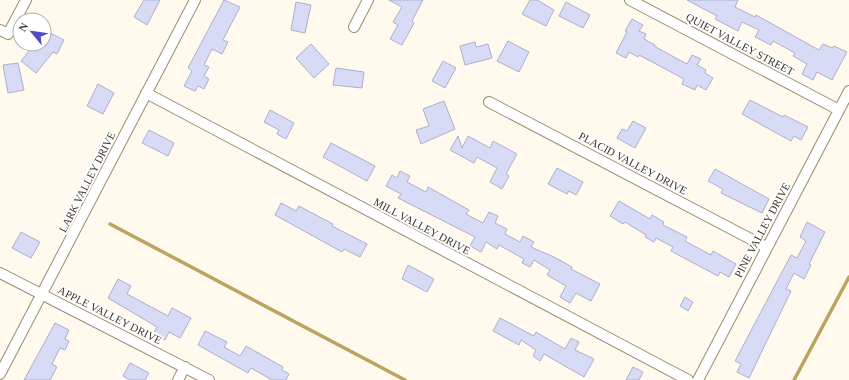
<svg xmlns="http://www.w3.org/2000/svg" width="849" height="380" font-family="Georgia,serif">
	<rect width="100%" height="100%" fill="#fffaed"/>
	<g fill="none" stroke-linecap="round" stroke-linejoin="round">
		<path stroke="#bca361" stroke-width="3.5" d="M110,224L405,380
			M794,380L849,277"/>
	</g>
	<path fill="#d7dbf5" stroke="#abafce" d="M144,0H160L147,25L134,17Z
		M224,0L240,7L223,40L228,42L222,54L212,49L204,65L209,67L204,76L209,79L204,89L198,86L195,91L184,86L192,71L188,68Z
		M389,0H423L412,21L414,23L402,45L390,39L398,25L393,22L402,7Z
		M530,0H537L554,10L546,26L522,14Z
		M687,0H738L735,7L755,17L756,15L819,50L823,44L832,48L834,46L847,52L832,80L817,72L813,80L802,74L807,64L793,56L795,53L773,41L771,45L755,37L759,30L742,22L738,31L715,19L717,16Z
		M296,2L311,5L305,33L291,30Z
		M566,2L590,15L583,28L559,16Z
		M632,19L643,25L639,31L646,34L644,39L655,45L654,46L687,64L692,55L701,59L697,65L706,70L705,73L713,78L706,90L697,85L695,90L682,84L684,79L639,55L638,57L629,52L626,58L616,53L627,32L625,31Z
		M44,30L64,40L57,54L53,52L36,73L21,61L35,44H44Z
		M508,41L529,52L519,72L497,61Z
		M475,42L476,47L488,44L492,58L465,65L460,46Z
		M311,44L329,64L314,78L296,58Z
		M443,61L456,68L445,88L432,81Z
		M18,63L24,90L8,93L3,65Z
		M336,68L364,72L362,88L333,85Z
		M98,84L114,93L103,114L87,106Z
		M750,100L783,117L784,115L808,127L801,140L794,136L791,141L742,114Z
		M444,101L455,129L421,144L416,130L429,126L423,109Z
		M270,110L294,123L286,139L277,134L279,130L264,122Z
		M633,121L646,128L635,148L617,138L622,129L627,131Z
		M149,130L174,143L168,156L142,143Z
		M458,136L462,148L468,136L490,148L493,141L517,154L506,174L509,176L502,189L490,182L497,168L477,157L474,163L450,150Z
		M331,143L375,166L367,181L323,157Z
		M557,168L583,182L576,195L569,191L567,194L548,184Z
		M715,169L769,199L762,213L721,193L723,189L708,181Z
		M400,171L410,176L407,182L426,192L428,187L469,210L466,214L483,223L489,212L498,216L495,223L507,229L505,234L520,242L523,236L534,242L531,247L556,258L572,267L571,269L600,284L591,301L576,293L570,303L560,297L566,286L547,275L550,270L534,260L530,267L522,263L524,259L499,245L497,249L486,242L481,252L470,246L475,237L398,198L401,194L386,186L392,175L397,178Z
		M619,201L650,219L652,215L664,222L663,225L687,237L685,241L711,255L713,251L736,264L729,277L720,272L718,276L671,251L673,247L656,238L654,242L645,237L646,235L625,222L623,224L610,216Z
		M281,203L296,211L299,206L314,214L333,224L332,226L367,244L360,257L344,249L342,252L275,215Z
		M807,222L825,232L809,264L811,265L804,279L794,273L786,289L791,291L749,378L737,372L741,364L735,361L791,255L797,258L806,241L800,237Z
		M21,232L40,242L31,258L12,248Z
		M408,265L434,279L427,292L402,279Z
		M118,279L131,286L127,294L168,316L172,308L191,318L180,338L169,332L165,340L153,334L157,327L108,298Z
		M685,297L693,302L688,311L680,306Z
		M500,318L534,336L536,332L565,349L571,338L579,342L575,350L594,359L584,377L544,354L540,361L533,356L536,350L521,340L519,345L493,331Z
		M55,323L69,330L65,339L69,341L65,350L60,348L52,364L57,367L50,380H24Z
		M205,331L227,342L224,347L240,356L246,346L283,367L282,370L289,374L286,380H272L251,368L248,373L198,345Z
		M130,363L149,373L145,380H130L123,376Z
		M633,367L643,372L639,380H626Z"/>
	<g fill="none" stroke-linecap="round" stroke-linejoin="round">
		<defs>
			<path id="street" d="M630,0L839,110
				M354,27L368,0
				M0,30L8,34L26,0
				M146,93L688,380
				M489,102L766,247
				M0,273L209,380
				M0,374L195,0
				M178,380L185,367
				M698,380L849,91"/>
		</defs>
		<use href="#street" stroke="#998d70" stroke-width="12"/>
		<use href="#street" stroke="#fff" stroke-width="10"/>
	</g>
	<g text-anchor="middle" stroke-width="4" stroke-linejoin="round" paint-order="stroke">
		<g font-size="11" fill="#3c372a" stroke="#fff">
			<text transform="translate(740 44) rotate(28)" y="4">QUIET VALLEY STREET</text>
			<text transform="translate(633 163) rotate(28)" y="4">PLACID VALLEY DRIVE</text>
			<text transform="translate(87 182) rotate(-63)" y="4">LARK VALLEY DRIVE</text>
			<text transform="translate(422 226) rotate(28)" y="4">MILL VALLEY DRIVE</text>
			<text transform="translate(762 230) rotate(-62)" y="4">PINE VALLEY DRIVE</text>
			<text transform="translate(110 315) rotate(27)" y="4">APPLE VALLEY DRIVE</text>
		</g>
	</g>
	<g transform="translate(32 32) rotate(299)"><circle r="19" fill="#ffffff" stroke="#b1afaa"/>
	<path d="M0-3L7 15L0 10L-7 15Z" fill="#504cc3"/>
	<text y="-6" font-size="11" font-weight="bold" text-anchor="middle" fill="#3c372a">N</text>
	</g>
</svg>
